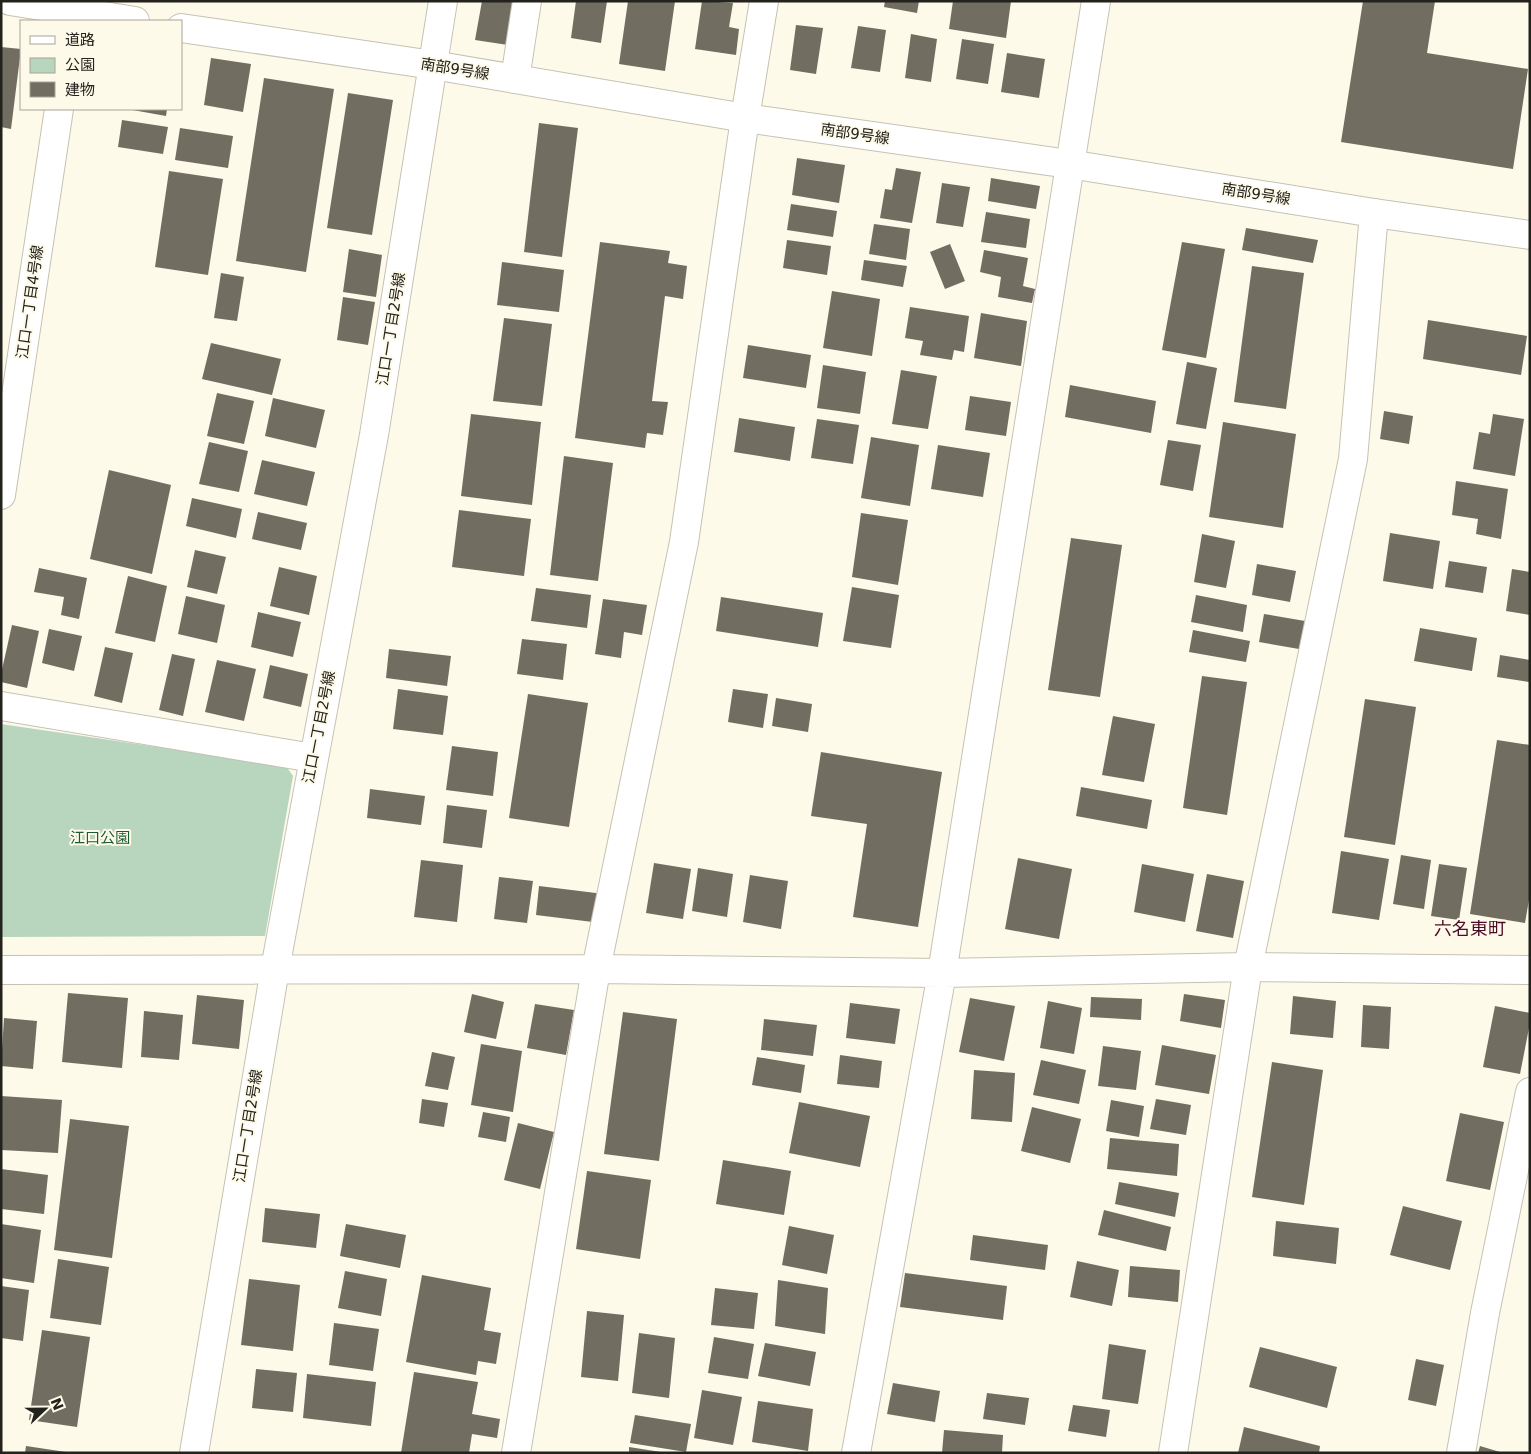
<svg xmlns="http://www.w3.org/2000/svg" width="1531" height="1454" font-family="'DejaVu Sans','Noto Sans JP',sans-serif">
	<rect width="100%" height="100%" fill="#fefaea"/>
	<path fill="#b8d5be" d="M1,724L286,766L293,776L265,936L1,937Z"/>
	<path fill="#716d60" d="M482,1H515L508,45L475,40Z
		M576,1H607L601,43L571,38Z
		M628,1H675L665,71L619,64Z
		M702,1L733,3L729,27L739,29L736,55L695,49Z
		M885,1H919L917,13L884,7Z
		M953,1H1011L1006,38L949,29Z
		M1363,1H1435L1427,53L1528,69L1513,169L1341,142Z
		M796,25L823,28L816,74L790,70Z
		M858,26L886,30L880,72L851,68Z
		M911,34L937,39L931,82L905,78Z
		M962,39L994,44L988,84L956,79Z
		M1,47L21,49L11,129L1,127Z
		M1007,53L1045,59L1039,98L1001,92Z
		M211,58L251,64L243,112L204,105Z
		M264,78L334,89L306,272L236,261Z
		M348,93L393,100L372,235L327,228Z
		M127,109H167L166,116Z
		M122,120L168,127L163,154L118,147Z
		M539,123L578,128L562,257L524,252Z
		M180,128L233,136L228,168L175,160Z
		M797,158L845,165L839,203L792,195Z
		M896,168L921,172L912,223L880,218L885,189L892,190Z
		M169,171L223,179L208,275L155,267Z
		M991,178L1040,186L1036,209L988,201Z
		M942,183L970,187L963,227L936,223Z
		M791,204L837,211L833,237L787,230Z
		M986,212L1030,219L1026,248L981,242Z
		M874,224L910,229L906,260L869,254Z
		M1246,228L1318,240L1313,263L1242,250Z
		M787,240L831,246L827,275L783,268Z
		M600,242L670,251L668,263L687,266L683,299L665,296L652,401L668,402L663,435L647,433L645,448L575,438Z
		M1182,242L1225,249L1206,358L1162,350Z
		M950,244L965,281L945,289L930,252Z
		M349,249L382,255L376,297L343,292Z
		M984,250L1028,258L1023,286L1035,289L1032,303L998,297L1001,277L980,272Z
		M864,260L907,266L903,287L861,280Z
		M502,262L564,270L559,312L497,305Z
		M1252,266L1304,273L1286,409L1234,402Z
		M221,273L244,277L237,321L214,318Z
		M832,291L880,299L872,356L823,348Z
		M343,297L375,302L368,345L337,340Z
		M910,307L969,316L964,352L954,350L952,360L920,355L923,341L905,338Z
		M981,313L1027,321L1021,366L974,358Z
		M504,318L552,324L542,406L493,401Z
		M1428,320L1527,336L1521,375L1423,359Z
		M211,343L281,359L272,395L202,379Z
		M748,345L811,355L806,388L743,378Z
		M1187,362L1217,368L1206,429L1176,424Z
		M823,365L866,372L860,414L817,408Z
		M901,370L937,376L928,429L892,424Z
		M1070,385L1156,401L1151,433L1065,417Z
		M217,393L254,401L244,444L207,436Z
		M970,396L1011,402L1006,436L965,430Z
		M273,398L325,410L316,448L265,436Z
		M1384,411L1413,416L1409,444L1380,439Z
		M471,414L541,422L532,505L461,496Z
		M1493,414L1524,419L1515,476L1473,469L1479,432L1490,434Z
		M739,418L795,427L790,461L734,452Z
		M817,419L859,425L853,464L811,458Z
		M1223,422L1296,434L1283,528L1209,517Z
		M871,437L919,445L910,506L861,498Z
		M1168,440L1201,445L1193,491L1160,485Z
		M209,442L248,451L239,492L199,484Z
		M938,445L990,453L983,497L931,489Z
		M564,456L613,463L598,581L550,575Z
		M262,460L315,472L307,506L254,494Z
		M109,470L171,485L152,574L90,559Z
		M1456,481L1508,489L1501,539L1476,534L1478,519L1452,515Z
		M192,498L242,509L236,538L186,526Z
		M459,510L531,519L524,576L452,567Z
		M258,512L307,523L301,550L252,539Z
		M861,513L908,520L898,585L852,577Z
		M1390,533L1440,541L1433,589L1383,581Z
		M1202,534L1235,541L1226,588L1194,582Z
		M1071,538L1122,545L1100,697L1048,690Z
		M195,550L226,557L217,594L187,587Z
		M1449,561L1487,567L1483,593L1445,587Z
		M1257,564L1296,571L1290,602L1252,595Z
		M279,567L317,576L309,615L270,606Z
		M39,568L87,578L79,619L61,615L64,597L34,592Z
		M1512,569L1530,572V615L1506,611Z
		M128,576L167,586L155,642L115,633Z
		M852,587L899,595L891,648L843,641Z
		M536,588L591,595L587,628L531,621Z
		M1196,595L1247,605L1243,632L1191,622Z
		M186,596L225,605L217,643L178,634Z
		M721,597L823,613L818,647L716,631Z
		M603,599L647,605L642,635L624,632L621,658L595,654Z
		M258,612L301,622L293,657L251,647Z
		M1264,614L1305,621L1299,649L1259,642Z
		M12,625L39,631L27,688L1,682V674Z
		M1420,628L1477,638L1472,671L1414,661Z
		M49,629L82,636L74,671L42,663Z
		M1193,630L1250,641L1246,662L1189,652Z
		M522,639L567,644L563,680L517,674Z
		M105,647L133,653L122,703L94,696Z
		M389,649L451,656L447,686L386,678Z
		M172,654L195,659L183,716L159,710Z
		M1500,655L1530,660L1529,682L1497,677Z
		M217,660L256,669L244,721L205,712Z
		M270,665L308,674L301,707L263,698Z
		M1202,676L1247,682L1227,815L1183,808Z
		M398,689L448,696L443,735L393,729Z
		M733,689L768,694L763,728L728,722Z
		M528,694L588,703L569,827L509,818Z
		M776,698L812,704L808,732L772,726Z
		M1365,699L1416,707L1395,845L1344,837Z
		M1113,716L1155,724L1144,782L1102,775Z
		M1497,740L1530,745V894L1525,923L1470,914Z
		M452,746L498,752L493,796L446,790Z
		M821,752L942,772L918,927L853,917L867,824L811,816Z
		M1081,787L1152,800L1147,829L1076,816Z
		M370,789L425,796L421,825L367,818Z
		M447,805L487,810L482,848L443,843Z
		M1341,851L1389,859L1379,920L1332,913Z
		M1401,855L1431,860L1424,909L1393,904Z
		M1018,858L1072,869L1059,939L1005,929Z
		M421,860L463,865L457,922L414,917Z
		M654,863L691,869L683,919L646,913Z
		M1142,864L1194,874L1185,922L1134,912Z
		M1439,864L1467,868L1459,920L1431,916Z
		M698,868L733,874L727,917L692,911Z
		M1207,874L1244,881L1233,938L1196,931Z
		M750,875L788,881L781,929L743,922Z
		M499,877L533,881L527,923L494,919Z
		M539,886L604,894L601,923L536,915Z
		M68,993L128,998L122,1068L62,1062Z
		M472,994L504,1002L496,1039L464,1032Z
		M1184,994L1225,1000L1221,1028L1180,1021Z
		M197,995L244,1000L239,1049L192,1044Z
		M1293,996L1336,1001L1333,1038L1290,1034Z
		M1091,997L1142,999L1141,1020L1090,1017Z
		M970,998L1015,1006L1004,1061L959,1052Z
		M1048,1001L1082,1008L1074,1054L1040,1048Z
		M850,1003L900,1009L895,1044L846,1038Z
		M535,1004L574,1010L566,1055L527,1048Z
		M1363,1005L1391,1007L1389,1049L1361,1047Z
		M1495,1006L1530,1013V1023L1520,1074L1483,1067Z
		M144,1011L183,1015L179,1060L141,1057Z
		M623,1012L677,1019L659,1161L604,1154Z
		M4,1018L37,1021L33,1069L1,1066Z
		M764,1019L817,1025L813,1056L761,1050Z
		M481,1044L522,1051L513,1112L471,1105Z
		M1162,1045L1216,1055L1209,1094L1155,1085Z
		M1103,1046L1141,1051L1136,1090L1098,1086Z
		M432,1052L455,1057L448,1090L425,1086Z
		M840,1055L882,1061L879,1088L837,1084Z
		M757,1057L805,1065L801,1093L752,1085Z
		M1041,1060L1086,1070L1079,1104L1033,1095Z
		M1272,1062L1323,1070L1304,1205L1252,1197Z
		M974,1070L1015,1073L1012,1122L971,1119Z
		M1,1096L62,1100L58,1153L1,1150Z
		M422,1099L448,1103L444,1127L419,1123Z
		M1156,1099L1191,1105L1186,1135L1150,1129Z
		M1111,1100L1144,1106L1139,1137L1106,1131Z
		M799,1102L870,1116L860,1167L789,1153Z
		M1032,1107L1081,1119L1070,1163L1021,1151Z
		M483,1112L510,1117L506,1142L478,1137Z
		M1460,1113L1504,1122L1490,1190L1446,1181Z
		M70,1119L129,1126L112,1258L54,1250Z
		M518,1123L554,1132L540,1189L504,1180Z
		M1110,1138L1179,1144L1177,1176L1107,1169Z
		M723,1160L791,1171L784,1215L716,1204Z
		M1,1169L48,1175L44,1214L1,1209Z
		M587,1171L651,1180L640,1259L576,1249Z
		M1119,1182L1179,1193L1175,1217L1115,1204Z
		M1403,1206L1462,1221L1450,1270L1390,1255Z
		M265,1208L320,1214L316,1248L262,1242Z
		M1104,1210L1171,1227L1166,1251L1098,1235Z
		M1276,1221L1339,1228L1336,1264L1273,1256Z
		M1,1224L41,1230L34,1283L1,1278Z
		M346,1224L406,1235L400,1268L340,1256Z
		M789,1226L834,1235L827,1274L782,1265Z
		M973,1235L1048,1245L1045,1270L970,1260Z
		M58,1259L109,1267L101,1325L50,1318Z
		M1077,1261L1119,1270L1112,1306L1070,1297Z
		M1130,1266L1180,1270L1178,1302L1128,1297Z
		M345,1271L387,1279L381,1316L338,1308Z
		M905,1273L1007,1286L1003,1320L900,1307Z
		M422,1275L491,1288L484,1330L501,1333L496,1364L478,1361L476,1375L406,1362Z
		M249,1279L300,1285L293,1351L241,1345Z
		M778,1280L828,1288L825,1334L775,1326Z
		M1,1286L29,1290L23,1341L1,1338Z
		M715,1288L758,1293L754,1329L711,1325Z
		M587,1311L624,1315L618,1381L581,1377Z
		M334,1323L379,1329L373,1371L329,1365Z
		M42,1330L90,1337L77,1427L29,1420Z
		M639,1333L675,1338L669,1398L632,1393Z
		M714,1337L754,1344L748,1379L708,1373Z
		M765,1343L816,1352L810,1386L758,1376Z
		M1109,1344L1146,1350L1138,1404L1102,1399Z
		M1260,1347L1337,1367L1327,1408L1249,1387Z
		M1416,1359L1444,1365L1436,1406L1408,1400Z
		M256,1369L297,1373L293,1412L252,1408Z
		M414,1372L478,1382L472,1414L500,1419L497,1438L472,1434L469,1453H401Z
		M307,1374L376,1382L371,1426L303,1418Z
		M893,1383L940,1391L935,1422L887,1414Z
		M702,1390L742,1397L733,1445L694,1438Z
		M987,1393L1029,1398L1025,1425L983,1419Z
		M758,1401L813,1409L808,1451L752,1442Z
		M1073,1405L1110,1410L1106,1437L1068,1431Z
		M635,1415L691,1424L686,1452L630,1443Z
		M1244,1427L1320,1446L1319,1453H1238Z
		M944,1430L1003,1435L1002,1453H942Z
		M26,1446L66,1452V1453H25Z
		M1480,1446L1500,1452V1453H1478Z
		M629,1447L661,1452V1453H629Z"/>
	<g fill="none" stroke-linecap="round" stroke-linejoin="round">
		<defs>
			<path id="minor" d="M515,79L527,1
				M1,495L59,109
				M1,706L313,758
				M1,970L596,969L942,973L1248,967L1530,970
				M194,1453L275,969L374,435L443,1
				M516,1453L596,969L684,542L745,118L764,1
				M856,1453L942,973L1096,1
				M1173,1453L1248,967L1353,459L1374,213
				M1461,1453L1485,1313L1530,1092"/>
			<path id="tertiary" d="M10,1L135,21
				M181,28L433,65L745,118L1069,164L1374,213L1530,235"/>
		</defs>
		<use href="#minor" stroke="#c6c2b3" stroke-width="30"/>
		<use href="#tertiary" stroke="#c6c2b3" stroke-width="30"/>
		<use href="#minor" stroke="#fff" stroke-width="28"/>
		<use href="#tertiary" stroke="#fff" stroke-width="28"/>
	</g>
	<g text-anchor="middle" stroke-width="4" stroke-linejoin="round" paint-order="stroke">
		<g font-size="15" fill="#23221c" stroke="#fefaea">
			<text transform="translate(455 69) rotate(9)" y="5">南部9号線</text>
			<text transform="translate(855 134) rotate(8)" y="5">南部9号線</text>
			<text transform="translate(1256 194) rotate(9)" y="5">南部9号線</text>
			<text transform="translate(30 302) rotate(-82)" y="5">江口一丁目4号線</text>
			<text transform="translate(391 329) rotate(-81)" y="5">江口一丁目2号線</text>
			<text transform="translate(319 727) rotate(-79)" y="5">江口一丁目2号線</text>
			<text transform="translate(248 1126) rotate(-81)" y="5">江口一丁目2号線</text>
		</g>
		<g font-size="15" fill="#1a5b32" stroke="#fefaea">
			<text x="100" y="843">江口公園</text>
		</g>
		<g font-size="18" fill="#4d0a27" stroke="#fefaea">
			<text x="1470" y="935">六名東町</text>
		</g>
	</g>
	<rect width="1531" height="1454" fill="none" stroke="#23221c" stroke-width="5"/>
	<rect x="20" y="20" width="162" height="90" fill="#fefaea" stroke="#a6a498"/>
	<rect x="30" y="36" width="25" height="8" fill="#ffffff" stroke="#a6a498"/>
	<text x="65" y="45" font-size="15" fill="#23221c">道路</text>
	<rect x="30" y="58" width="25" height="15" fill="#b8d5be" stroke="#a6a498"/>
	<text x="65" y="70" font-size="15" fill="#23221c">公園</text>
	<rect x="30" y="82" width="25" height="15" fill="#716d60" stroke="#a6a498"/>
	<text x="65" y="95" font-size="15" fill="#23221c">建物</text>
	<g transform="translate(45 1409) rotate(68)" stroke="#fefaea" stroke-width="4" paint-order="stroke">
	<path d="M0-4L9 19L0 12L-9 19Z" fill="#23221c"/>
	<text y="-8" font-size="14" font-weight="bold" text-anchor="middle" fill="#23221c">N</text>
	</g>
</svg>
